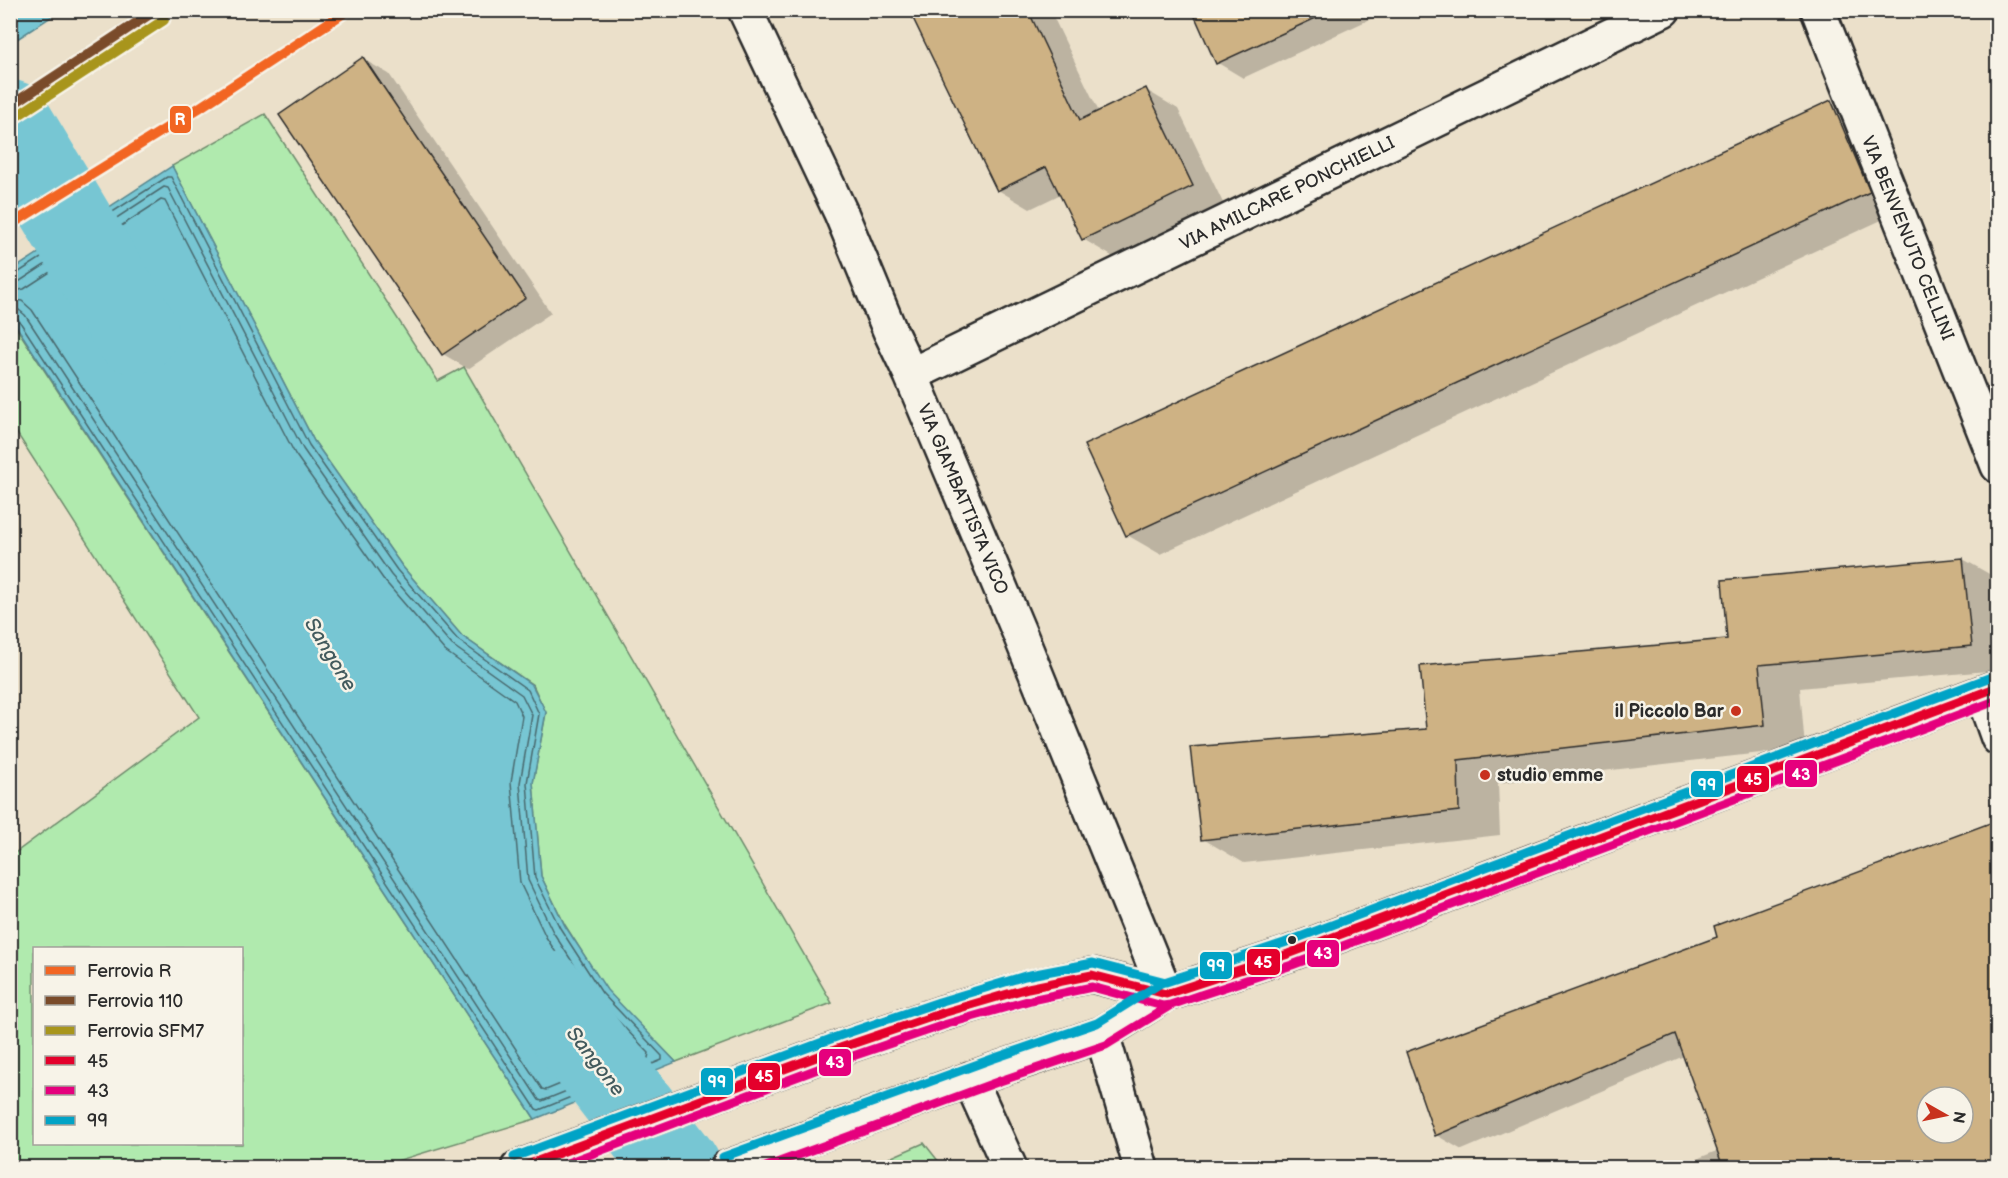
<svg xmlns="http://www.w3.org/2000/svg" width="2008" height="1178" font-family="'Balsamiq Sans',sans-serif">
	<rect width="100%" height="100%" fill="#ebe0ca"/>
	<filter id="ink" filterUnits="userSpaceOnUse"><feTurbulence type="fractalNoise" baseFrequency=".0167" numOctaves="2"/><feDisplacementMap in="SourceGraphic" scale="12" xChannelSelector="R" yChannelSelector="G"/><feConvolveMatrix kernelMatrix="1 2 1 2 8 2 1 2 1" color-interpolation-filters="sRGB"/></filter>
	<g filter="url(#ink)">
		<path fill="#b0eaae" stroke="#6e8a6c" stroke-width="1.5" fill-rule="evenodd" d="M265,114L438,381L464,367L832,1003L676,1062L606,990L565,925L541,876L533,783L546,713L533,685L462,636L402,566L314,441L172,166Z
			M10,318L535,1119L377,1167H11V856L199,717L11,424ZM34,948H242V1144H34Z
			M924,1143L943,1167H869Z"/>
		<path fill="#77c6d3" stroke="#598890" stroke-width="1.5" d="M11,10H60V11L11,43Z
			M172,166L314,441L402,566L462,636L532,685L546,712L533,783L541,876L565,926L607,990L676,1062L535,1119L11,318V271Z"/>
		<path fill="#0003" fill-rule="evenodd" d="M911,10H1050L1099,112L1146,90L1178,109L1224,205L1115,258L1083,239L1061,194L1030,209L998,190Z
			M1193,10H1390L1243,78L1218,63Z
			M1602,10H1617L1609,15Z
			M363,59L389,74L551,313L468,369L443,354Z
			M1831,101L1863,120L1901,211L1160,554L1127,535Z
			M1963,559L1998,579V670L1800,688L1805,748L1498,783L1500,835L1244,863L1203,839L1428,730L1728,640Z
			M1998,822V1168H1674L1719,1150L1684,1056L1462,1150L1436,1135L1719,938ZM1927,1097H1963V1133H1927Z"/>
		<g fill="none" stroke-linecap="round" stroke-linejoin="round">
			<path stroke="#49696e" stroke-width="1.5" d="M10,275L16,274L167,177H171L309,445L397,570L458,640L528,690L539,714L527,783L535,878L560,928L602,993L662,1056V1060L539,1110L536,1109L18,319L10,316
				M10,283L20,281L164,187L168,188L303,449L391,575L452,645L522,695L532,715L520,783L528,880L553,932L595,997L649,1053L648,1058L542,1101L539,1100L25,315L19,310L10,308
				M10,292L24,289L161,200L165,201L295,454L384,580L445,651L515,701L522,716L511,782L520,883L546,937L588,1003L633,1050V1054L546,1090L542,1089L32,310L22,301L10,299"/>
			<path stroke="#77c6d3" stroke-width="86" d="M10,123L135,331
				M543,993L678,1168"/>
		</g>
		<path fill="#ceb284" stroke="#2b2b2b" stroke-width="1.5" fill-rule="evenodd" d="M909,10H1028L1080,120L1146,88L1193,186L1082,240L1046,167L997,191Z
			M1192,10H1333L1216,64Z
			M363,57L526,298L442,355L279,115Z
			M1831,100L1870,192L1126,536L1084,445Z
			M1963,558L1972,646L1759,665L1765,725L1458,760L1459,811L1201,840L1190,747L1426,729L1420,666L1727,639L1722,580Z
			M1998,820V1167H1723L1675,1034L1435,1136L1406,1052L1717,937L1714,926ZM1927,1097H1963V1133H1927Z"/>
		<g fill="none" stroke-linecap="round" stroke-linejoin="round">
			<defs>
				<path id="minor" d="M745,10L841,213L890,331L911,375L1019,632L1166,994
					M1818,10L1998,466
					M911,375L1663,10
					M1982,693L1998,738
					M1102,1034L1141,1168
					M970,1079L1010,1168
					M518,1168L843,1047L943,1013L1028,988L1092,975L1166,994
					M727,1168L996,1070L1102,1034L1166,994L1288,954L1998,687"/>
			</defs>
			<use href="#minor" stroke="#2b2b2b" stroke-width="38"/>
			<use href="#minor" stroke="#f7f3e8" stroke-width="33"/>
			<defs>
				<path id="bus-1" d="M519,1168L843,1047L943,1013L1028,988L1092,975L1166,994L1288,954L1998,687"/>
				<path id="bus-2" d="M554,1168L847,1058L947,1024L1031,1000L1092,987L1163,1006L1170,1005L1292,965L1998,700
					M763,1168L1000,1081L1106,1045L1171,1005L1200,995"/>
				<path id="bus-3" d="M514,1157L839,1036L939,1002L1025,976L1093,963L1166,982L1284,943L1994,676
					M723,1157L992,1059L1097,1023L1161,983L1192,973"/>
			</defs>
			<use href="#bus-1" stroke="#f7f3e8" stroke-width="14"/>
			<use href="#bus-2" stroke="#f7f3e8" stroke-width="14"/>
			<use href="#bus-3" stroke="#f7f3e8" stroke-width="14"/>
			<use href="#bus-1" stroke="#e4002b" stroke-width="9"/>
			<use href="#bus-2" stroke="#e5007d" stroke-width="9"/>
			<use href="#bus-3" stroke="#02a3c6" stroke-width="9"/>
			<defs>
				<path id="rail-1" d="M10,225L199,108L348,10"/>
				<path id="rail-2" d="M10,106L156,10"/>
				<path id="rail-3" d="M17,116L164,20"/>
			</defs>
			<use href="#rail-1" stroke="#f7f3e8" stroke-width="15"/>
			<use href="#rail-2" stroke="#f7f3e8" stroke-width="15"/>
			<use href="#rail-3" stroke="#f7f3e8" stroke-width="15"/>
			<use href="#rail-1" stroke="#f26522" stroke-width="10"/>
			<use href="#rail-2" stroke="#7a4b2a" stroke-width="10"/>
			<use href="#rail-3" stroke="#a8951c" stroke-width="10"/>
		</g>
	</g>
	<g fill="#c8321e" stroke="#f7f3e8" stroke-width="2">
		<circle cx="1736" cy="711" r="6"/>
		<circle cx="1485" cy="775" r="6"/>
	</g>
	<circle fill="#2b2b2b" stroke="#f7f3e8" stroke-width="2" cx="1292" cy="940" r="5"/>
	<g text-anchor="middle" stroke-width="5" stroke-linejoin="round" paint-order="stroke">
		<g font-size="18" fill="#2b2b2b" stroke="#f7f3e8">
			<text transform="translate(1287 193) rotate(-26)" y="6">VIA AMILCARE PONCHIELLI</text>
			<text transform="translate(1908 238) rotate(68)" y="6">VIA BENVENUTO CELLINI</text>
			<text transform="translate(963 499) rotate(67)" y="6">VIA GIAMBATTISTA VICO</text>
		</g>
		<g font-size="18" font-weight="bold" fill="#2b2b2b" stroke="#f7f3e8" text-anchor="end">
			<text x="1724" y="717">il Piccolo Bar</text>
			<text x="1497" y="781" text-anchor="start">studio emme</text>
		</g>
		<g font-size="20" font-style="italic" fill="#425a5d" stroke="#f7f3e8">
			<text transform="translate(331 654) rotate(59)" y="7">Sangone</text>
			<text transform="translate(596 1061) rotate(52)" y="7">Sangone</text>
		</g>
	</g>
	<g stroke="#f7f3e8" stroke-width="2">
		<rect x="169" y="105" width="23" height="29" rx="6" fill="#f26522"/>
		<rect x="1784" y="759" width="34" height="29" rx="6" fill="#e5007d"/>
		<rect x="1736" y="765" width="34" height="28" rx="6" fill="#e4002b"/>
		<rect x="1690" y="770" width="34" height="28" rx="6" fill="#02a3c6"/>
		<rect x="1306" y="939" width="34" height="29" rx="6" fill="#e5007d"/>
		<rect x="1246" y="948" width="35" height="28" rx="6" fill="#e4002b"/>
		<rect x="1199" y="951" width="34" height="29" rx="6" fill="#02a3c6"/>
		<rect x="818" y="1048" width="34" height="29" rx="6" fill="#e5007d"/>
		<rect x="747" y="1062" width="34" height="29" rx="6" fill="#e4002b"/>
		<rect x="700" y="1067" width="34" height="29" rx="6" fill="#02a3c6"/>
	</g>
	<g font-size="16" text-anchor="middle" font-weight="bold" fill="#fff">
		<text x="180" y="125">R</text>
		<text x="1801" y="780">43</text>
		<text x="1753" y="785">45</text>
		<text x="1707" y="790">99</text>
		<text x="1323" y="959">43</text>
		<text x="1263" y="968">45</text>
		<text x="1216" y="971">99</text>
		<text x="835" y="1068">43</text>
		<text x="764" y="1082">45</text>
		<text x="717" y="1087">99</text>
	</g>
	<rect width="2008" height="1178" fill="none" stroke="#f7f3e8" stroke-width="36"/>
	<rect x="18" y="18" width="1972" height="1142" fill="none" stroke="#2b2b2b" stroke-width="2" filter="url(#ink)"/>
	<rect x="33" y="947" width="210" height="198" fill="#f7f3e8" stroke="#a5a39c" stroke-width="1.5"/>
	<rect x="45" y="966" width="30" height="9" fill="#f26522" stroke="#a5a39c" stroke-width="1.5"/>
	<text x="87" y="977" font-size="18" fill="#2b2b2b">Ferrovia R</text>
	<rect x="45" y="996" width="30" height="9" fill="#7a4b2a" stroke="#a5a39c" stroke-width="1.5"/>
	<text x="87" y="1007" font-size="18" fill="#2b2b2b">Ferrovia 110</text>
	<rect x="45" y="1026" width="30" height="9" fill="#a8951c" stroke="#a5a39c" stroke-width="1.5"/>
	<text x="87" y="1037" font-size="18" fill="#2b2b2b">Ferrovia SFM7</text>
	<rect x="45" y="1056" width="30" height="9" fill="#e4002b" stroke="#a5a39c" stroke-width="1.5"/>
	<text x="87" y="1067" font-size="18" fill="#2b2b2b">45</text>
	<rect x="45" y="1086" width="30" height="9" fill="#e5007d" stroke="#a5a39c" stroke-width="1.5"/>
	<text x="87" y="1097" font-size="18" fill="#2b2b2b">43</text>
	<rect x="45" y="1116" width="30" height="9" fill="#02a3c6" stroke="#a5a39c" stroke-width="1.5"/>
	<text x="87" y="1127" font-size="18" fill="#2b2b2b">99</text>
	<g transform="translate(1945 1115) rotate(99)"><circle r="28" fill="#f7f3e8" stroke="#a5a39c" stroke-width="1.5"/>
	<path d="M0-4.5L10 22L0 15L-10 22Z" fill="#c8321e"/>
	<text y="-9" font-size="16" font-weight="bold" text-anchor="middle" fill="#2b2b2b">N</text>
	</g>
</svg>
